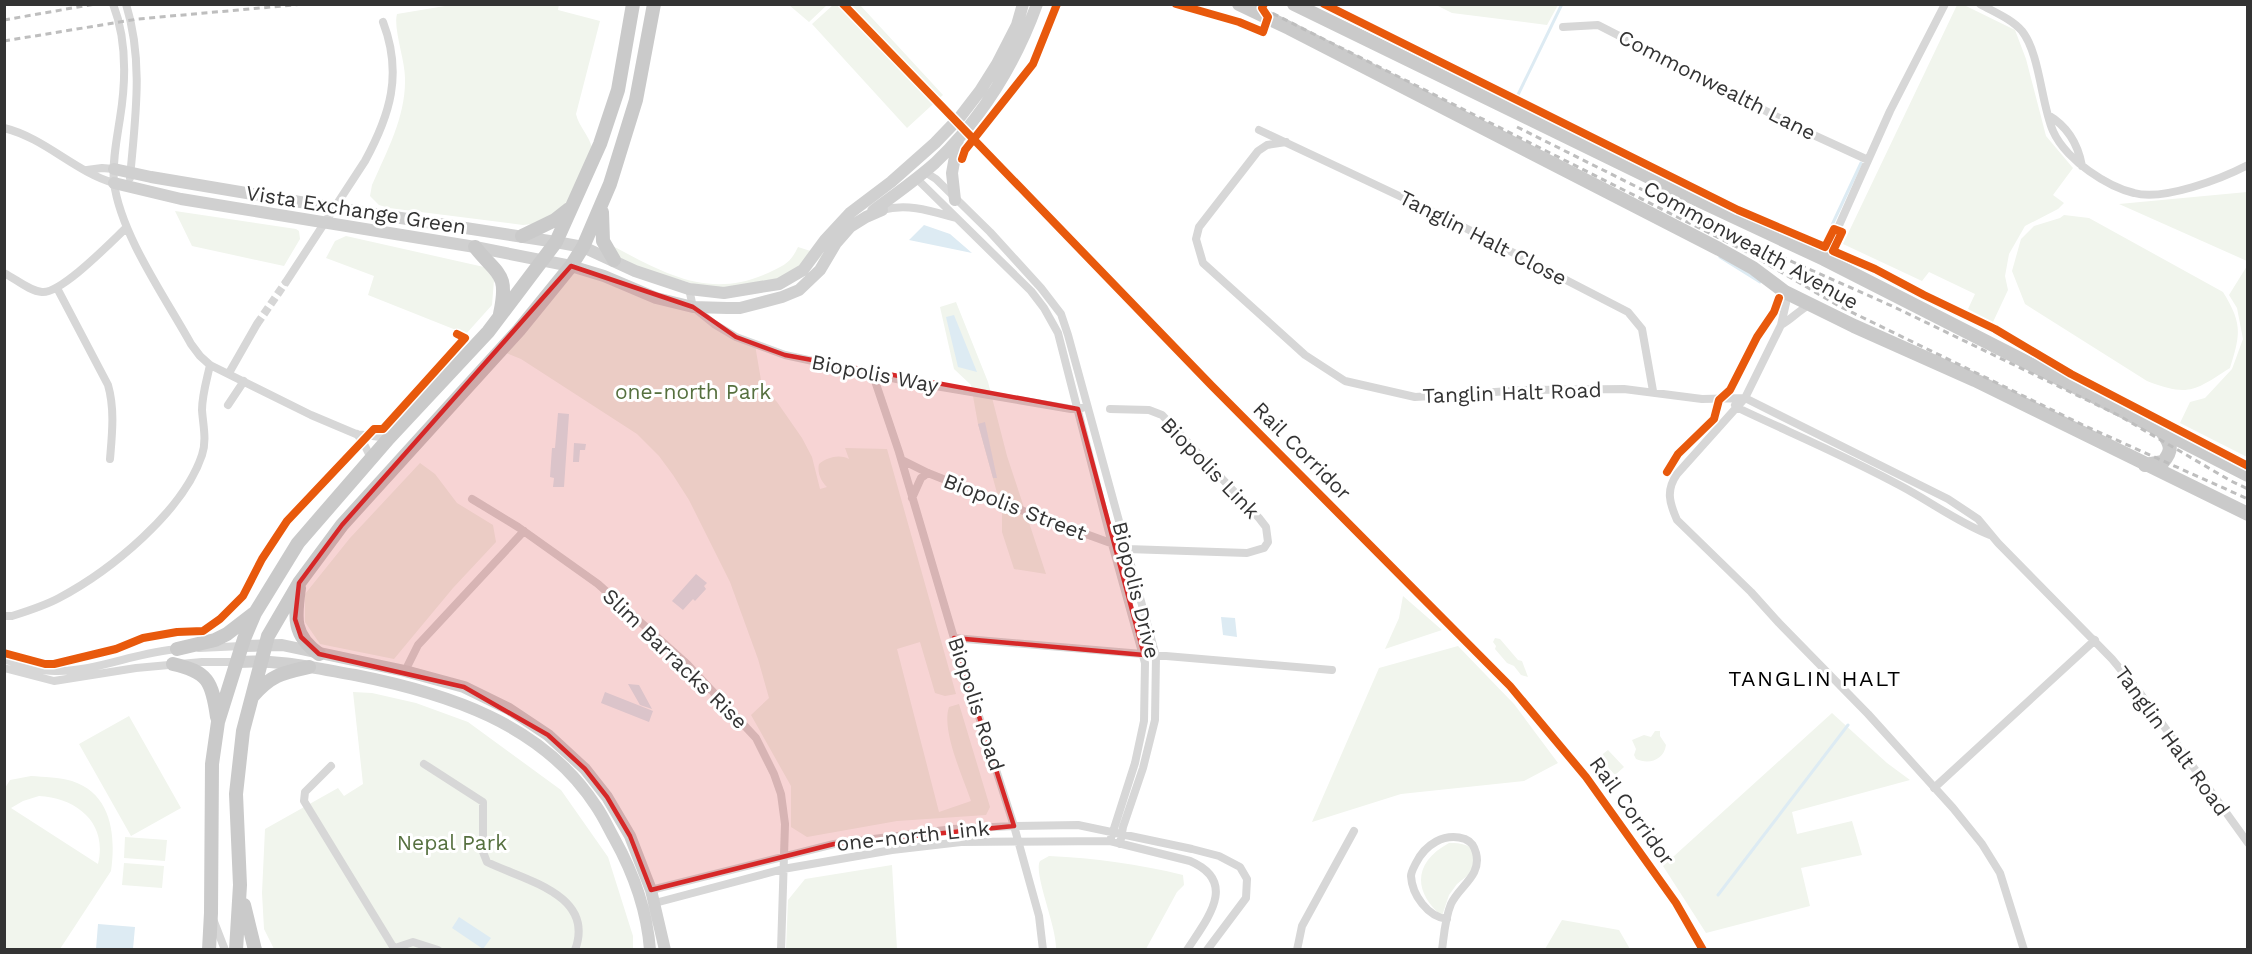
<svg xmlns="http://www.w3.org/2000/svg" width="2252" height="954" font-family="'Work Sans',sans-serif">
	<rect width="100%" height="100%" fill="#fff"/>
	<path fill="#f1f5ed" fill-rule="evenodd" d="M559,4L558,10L600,21L576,114C579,127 589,135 592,148L565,208L532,224L523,225L389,208L379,205L370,196L372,185C387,151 406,116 405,78C405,60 393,28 397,14L451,5Z
		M789,5H827L809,22Z
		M833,5H860L943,95L907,128L812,24Z
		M1436,5H1558L1547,25L1452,13Z
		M1957,5H1964L2015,30L2026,59L2046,136L2073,168L2053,195L2064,203L2058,209L2025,226L2009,254L2005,276L2008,290L1993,322L1968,309L1975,294L1929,272L1922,281L1843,244Z
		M2247,192V261L2119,204Z
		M175,211L296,229L299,231L300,239L284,266L192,246Z
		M2064,215L2089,218L2223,292C2242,323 2241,333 2230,368C2194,391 2189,397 2147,381L2025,304L2012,271L2021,239L2034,226L2060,218Z
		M346,236L484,267L494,280L492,305L466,334L368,295L374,276L326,258L335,241Z
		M603,241C658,269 705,302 768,273C784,265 790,264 798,247L823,255L806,272L724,293L614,260Z
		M571,266L693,307L755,345L762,386L777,402L802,438L812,457L820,489L827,487C821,481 817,473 819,464C828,457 839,454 849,459L845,448L887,449L956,694L945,696L935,693L920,642L897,649L939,812L971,801C963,777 941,730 949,707L959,704L990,807L986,815L897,821L807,837L791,827V786L751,715L769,698L758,659L730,582L689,500L673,475L659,456L637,434L521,359L504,352Z
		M2247,266V457L2180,423L2190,402L2205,398L2232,369L2243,339L2237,308L2229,295Z
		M956,302L988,382L1007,456L1046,574L1014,569L1002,532V511L978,424L971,385L954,369L940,307Z
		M420,463L435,474L457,503L493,525L496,542L453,588L394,659L320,644L305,622V594L350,538Z
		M1403,596L1442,630L1385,649L1399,618Z
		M1495,638L1500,639L1518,660L1522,661L1528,677L1521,675L1514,666L1507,663L1495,649L1496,646L1493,642Z
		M1458,646L1514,704L1558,763L1524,781L1401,794L1312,822L1379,668Z
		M353,692L372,693L416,703L468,722L561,790L608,857L633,936V949H274L264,929L262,893L265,829L338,788L344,796L363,784Z
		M1832,713L1887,763L1910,780L1792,812L1797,834L1852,821L1862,855L1801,868L1810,906L1706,933L1663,866Z
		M129,716L181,808L131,836L79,744Z
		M1655,731H1660V736L1666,745C1664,760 1649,765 1636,759L1634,755L1636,749L1632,740L1644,735L1651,737Z
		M1608,750L1624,767L1615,775L1599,757Z
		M31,776C44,777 59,777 72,781C112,794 116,836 111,871L60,949H5V788L10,780ZM39,796C77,798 108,823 98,864L11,808L23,801Z
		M125,837L167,840L165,861L124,858Z
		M1449,843C1462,843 1470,844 1478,855L1472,872L1457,884L1449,895L1442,916C1412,891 1414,862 1449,843Z
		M1049,856C1095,858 1138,864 1183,875L1184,885L1177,892L1146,949H1056C1057,927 1033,873 1040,861Z
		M124,863L164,866L162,888L122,885Z
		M892,865L897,949H786L788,900L805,879Z
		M1562,920L1619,930L1630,949H1545Z"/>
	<path fill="#ddebf3" d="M924,225L950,234L972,253L909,240Z
		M954,315L977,372L958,367L946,317Z
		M558,413L569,414L564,487H553L554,478L550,477L552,448H555Z
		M985,422L997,478H993L978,424Z
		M574,443L586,444L585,450H580L579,462H573Z
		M696,574L707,583L704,586L706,589L695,601L693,599L683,610L672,601Z
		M1221,617L1235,618L1237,637L1223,635Z
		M628,684L639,685L652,709L640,705Z
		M605,692L653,711L649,722L601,703Z
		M459,917L491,938L483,949L452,928Z
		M98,924L135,927L133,949H96Z"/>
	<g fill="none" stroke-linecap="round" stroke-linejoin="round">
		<path stroke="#ddebf3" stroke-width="3" d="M1513,105L1562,4
			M1824,242L1861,163
			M1720,257L1760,282
			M1718,895L1848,725"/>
		<path stroke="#d6d6d6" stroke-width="8" stroke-dasharray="8 4" stroke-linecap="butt" d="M257,324L286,282"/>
		<path stroke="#d7d7d7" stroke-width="8" d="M113,4C127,40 126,81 120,118C117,138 112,162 114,183C121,235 165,297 191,344L200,356L210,365L311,415L356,434L389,438
			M126,4C144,62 135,119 130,178
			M1980,4C1994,12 2012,19 2022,31C2040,54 2041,103 2053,131C2060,147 2076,162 2089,171C2103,181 2117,189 2134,193C2164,201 2221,179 2248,165
			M1563,27L1598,25L1807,132L1868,160
			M2048,115C2067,126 2078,144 2082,166
			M4,128C45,138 75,172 114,183
			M1259,130L1444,217L1628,312L1642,329L1653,391
			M1286,142L1267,145L1258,151L1199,227L1196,239L1203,263L1305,355L1345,381L1415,397L1527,390L1624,389L1702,399L1745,398L1948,499L1978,519L1998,543L2112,659L2140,693L2248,843
			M87,170L102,168L114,169
			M925,172L936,179L990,232L1041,288L1061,314L1068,335L1156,656L1155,720L1143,768L1123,827L1120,844
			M916,178L1031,291L1044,308L1058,333L1112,544L1145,663L1144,721L1135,763L1110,841
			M882,210C908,203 931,211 956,218
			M1824,259L1890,111L1945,4
			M4,273C16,279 29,291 42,292C61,294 111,242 126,228
			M286,282L365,161C390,115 403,74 383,22
			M57,288L108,385C115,409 112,435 110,459
			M689,289L693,307L714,324L736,337L785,355L906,381L1071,409L1082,408
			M1785,292L1786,303L1781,325L1745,398L1677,474C1666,490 1669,502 1677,520L1751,592L1779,623L1868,714L1953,808L1982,844L2000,873L2024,950
			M1781,325C1792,319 1799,310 1811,304
			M229,373L257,324
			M873,375L899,452L954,638L1014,826L1039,916L1043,950
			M228,405L244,381
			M1735,405L1738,408C1793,434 1848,457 1901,486C1931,502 1959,523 1990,535
			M357,434L363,442L371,458
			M902,460L928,473L1031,514L1127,549L1247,553L1264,548L1268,542L1266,527L1259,518L1162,415L1149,410L1110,409
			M912,498L921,478L928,473
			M472,499L518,527L598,584L687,664L756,738L774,774L781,794L785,824L781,950
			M4,616H12C28,611 44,606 59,598C110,571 183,512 202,455C207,440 203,425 202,410C202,395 207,379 210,365
			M954,638L1332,670
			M199,648L242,646
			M4,659C20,665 38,671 55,671C96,672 138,651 180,649
			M4,668L54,681L136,668L202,662H238
			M405,671L418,645L524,531
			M424,764L483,802V852L487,862C523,880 596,894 575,950
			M331,766L305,792L304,801L395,950
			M1934,788L2095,640
			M651,890L834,844L953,829L1014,826L1078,825L1192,849L1219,856L1240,867L1247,879L1246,898L1207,950
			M655,903L783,869L892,850L961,842L1110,841L1190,861C1239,882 1207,919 1187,950
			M213,919L225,950
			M395,948L413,942L438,950
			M1297,950L1302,926L1354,831
			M1442,950C1444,935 1445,918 1451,904C1459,886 1482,876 1476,853C1474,846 1472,842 1465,839C1444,832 1425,845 1416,863C1414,867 1411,872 1411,876C1412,895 1428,917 1447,919"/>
		<path stroke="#d0d0d0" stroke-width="12" d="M114,169L151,177L336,208L556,242L583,247L635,271L689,289L724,293L779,284L803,270L825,240L850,213L891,182L935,143L960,117L980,91L997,64L1017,25L1023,4
			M114,183L181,199L475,247L571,266L604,276L656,298L693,307L727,308H740L782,297L799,290L820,270L836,243L850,227L866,217L882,210
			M955,200L952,173L958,140
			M873,211C894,195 916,180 935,163C982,118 1015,65 1037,4
			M242,646L282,645L405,671L464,687L509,709L548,735L585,769L607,797L630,836L651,890L665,950
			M238,662C278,659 315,668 355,675C446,693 542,723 596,806C603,816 608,827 614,838C633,872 647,910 650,950"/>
		<path stroke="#cacaca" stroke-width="14" d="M1239,4L1289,28L1719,249L1753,268L1785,292L1854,326L1975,380L2248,514
			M1294,4L1649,177L1824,259L2248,475
			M602,212L603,241L614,260
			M522,236L555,220L569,209
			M475,247C498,276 509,272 500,314
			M2145,465L2163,462C2173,450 2171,445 2163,433
			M299,588C295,617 292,635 319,654
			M177,649L215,640L227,634L253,614
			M173,664C208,672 212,681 217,717
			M252,697C271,675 282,673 309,667
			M244,905L255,950
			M209,950L211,913L212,764L218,722L244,639L255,613L298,543L389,438L488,332L556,242L600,144L618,90L633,4
			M236,950L240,885L236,794L243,731L268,636L299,583L342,525L519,330L571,266L583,247L610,184L636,100L654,4"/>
		<path stroke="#bebebe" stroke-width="3" stroke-dasharray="6 4.5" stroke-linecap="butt" d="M1254,4L1745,251L1839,306L2083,425L2248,499
			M4,20L95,4
			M4,41L138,19L305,4
			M1517,127L1741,239L1892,306L2118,415L2231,481L2248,489"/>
		<defs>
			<path id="cycleway" d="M843,4L1212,386L1510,686L1586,777L1676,903L1703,950
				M1176,4L1239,22L1263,32L1268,17L1262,8L1264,4
				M1324,4L1738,210L1825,247L1834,229L1842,232L1833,251L1875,269L1924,295L1995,329L2071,374L2248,466
				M962,159L965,150L1033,64L1057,4
				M1667,472L1678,454L1714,419L1719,400L1730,390L1757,337L1774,312L1779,298
				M4,653L45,664H54L116,649L143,638L177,632L203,631L220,619L243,596L262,559L287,521L374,429H383L465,338L457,334"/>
		</defs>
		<use href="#cycleway" stroke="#fff" stroke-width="11"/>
		<use href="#cycleway" stroke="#e8590c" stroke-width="8"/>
	</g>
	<path fill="#d62828" fill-opacity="0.2" stroke="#d62828" stroke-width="4.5" stroke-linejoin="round" d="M571,266L693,307L736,337L785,355L1078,409L1144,655L954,638L1014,826L834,844L651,890L630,836L607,797L585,769L548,735L464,687L319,654L301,637L295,619L299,583L342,525Z"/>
	<g text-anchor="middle" stroke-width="6" stroke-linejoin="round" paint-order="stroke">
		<g font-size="21" fill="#333" stroke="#fff">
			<text transform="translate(1717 85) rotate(27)" y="7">Commonwealth Lane</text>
			<text transform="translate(356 210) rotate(9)" y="7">Vista Exchange Green</text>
			<text transform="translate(1483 238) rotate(27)" y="7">Tanglin Halt Close</text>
			<text transform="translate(1751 245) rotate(29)" y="7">Commonwealth Avenue</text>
			<text transform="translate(875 374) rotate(11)" y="7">Biopolis Way</text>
			<text transform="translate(1512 393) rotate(-2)" y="7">Tanglin Halt Road</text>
			<text transform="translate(1302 451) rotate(45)" y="7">Rail Corridor</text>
			<text transform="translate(1210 468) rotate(46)" y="7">Biopolis Link</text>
			<text transform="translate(1015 507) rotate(21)" y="7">Biopolis Street</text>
			<text transform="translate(1136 590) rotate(76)" y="7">Biopolis Drive</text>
			<text transform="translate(675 659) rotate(44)" y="7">Slim Barracks Rise</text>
			<text transform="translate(976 704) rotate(72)" y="7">Biopolis Road</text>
			<text transform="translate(2172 741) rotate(54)" y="7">Tanglin Halt Road</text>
			<text transform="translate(1632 811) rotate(54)" y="7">Rail Corridor</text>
			<text transform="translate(913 836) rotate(-6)" y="7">one-north Link</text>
		</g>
		<g font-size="21" fill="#56703f" stroke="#fff">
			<text x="693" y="399">one-north Park</text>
			<text x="452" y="850">Nepal Park</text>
		</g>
		<g font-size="22" letter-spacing="1.5" fill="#000" stroke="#fff">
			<text x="1815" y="686">TANGLIN HALT</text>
		</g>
	</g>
	<rect width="2252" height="954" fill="none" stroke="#333333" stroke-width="12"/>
</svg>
